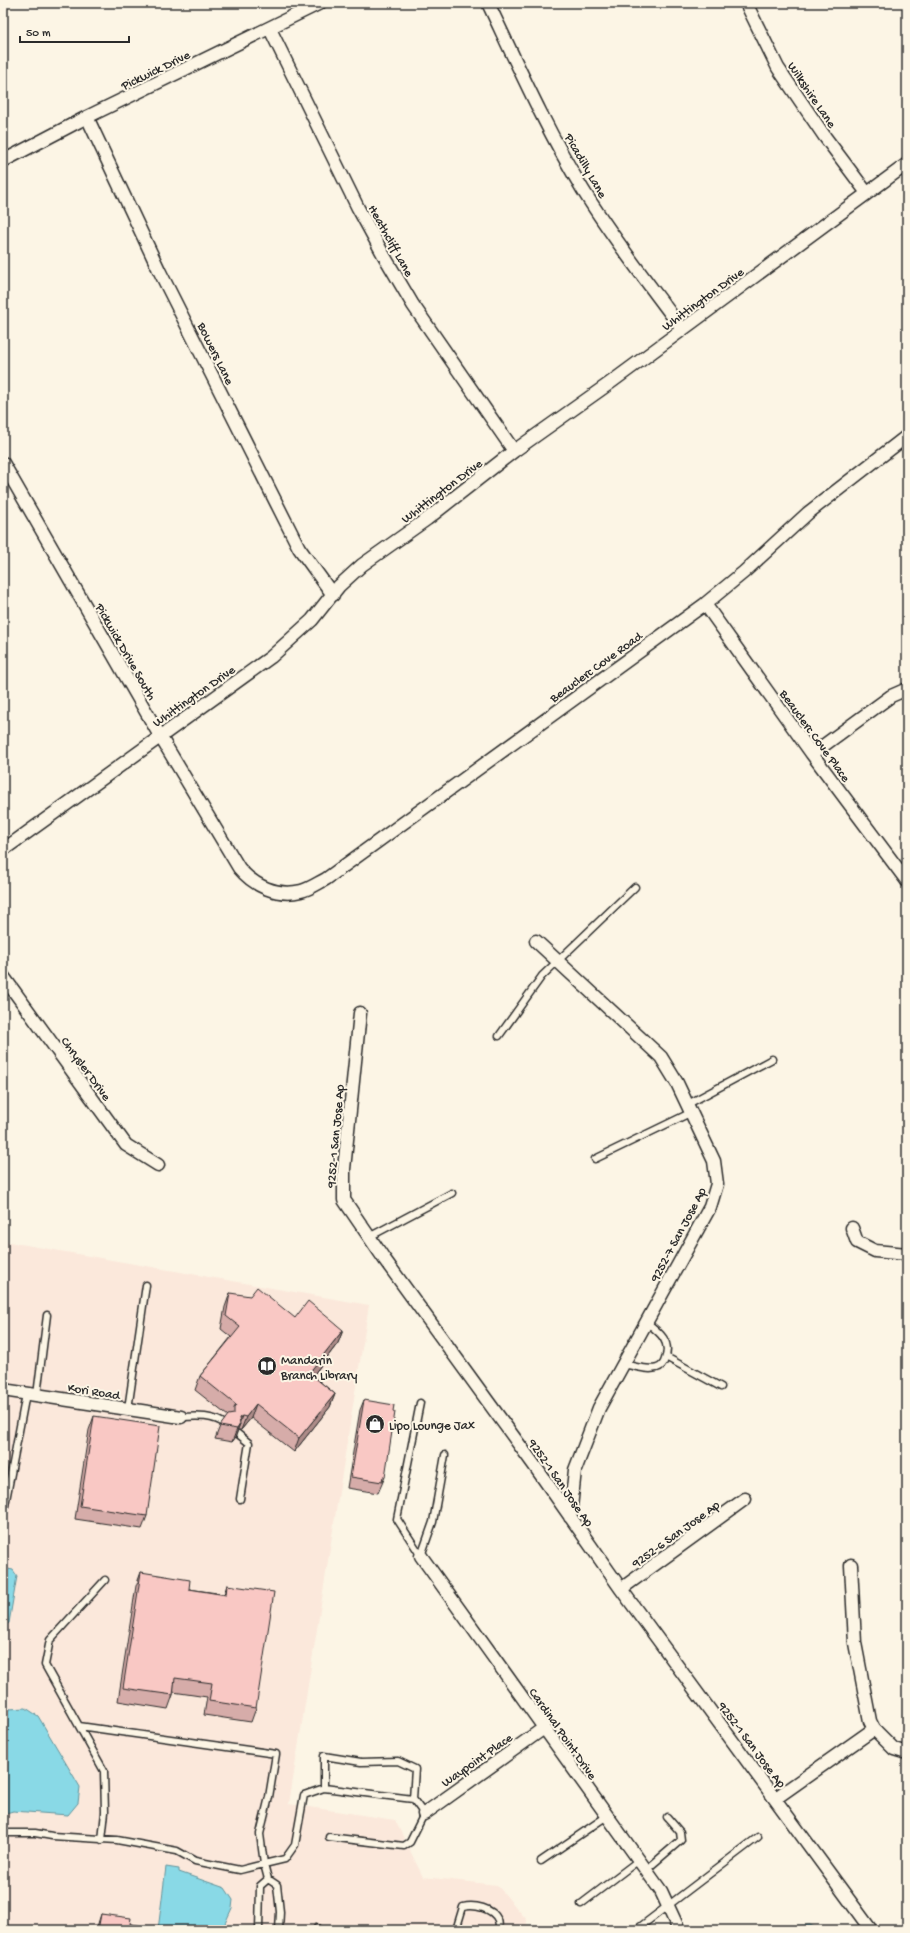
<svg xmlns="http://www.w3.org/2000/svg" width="910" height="1933" font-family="'Gochi Hand',sans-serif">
	<rect width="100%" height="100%" fill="#fcf5e5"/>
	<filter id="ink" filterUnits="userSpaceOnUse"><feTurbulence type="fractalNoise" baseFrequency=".025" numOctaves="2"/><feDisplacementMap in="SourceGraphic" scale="8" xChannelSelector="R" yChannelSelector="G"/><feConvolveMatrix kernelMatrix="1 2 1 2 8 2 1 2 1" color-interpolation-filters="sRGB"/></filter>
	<g filter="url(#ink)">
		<path fill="#fbe8db" d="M3,1241L369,1305L289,1804L395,1820L423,1877L497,1885L527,1920L526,1930H3Z"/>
		<path fill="#89d9e6" stroke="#63939b" d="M3,1568L13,1570L17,1576L9,1623L3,1627Z
			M26,1708L38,1716L80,1787L78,1803L68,1815L13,1811L3,1814V1718L9,1709Z
			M166,1867L179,1869V1872L225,1888L233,1900L232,1908L222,1930H158Z
			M810,1925L820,1930H790L798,1926Z"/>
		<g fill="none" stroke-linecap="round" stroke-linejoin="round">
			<defs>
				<path id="service" d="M499,1036L542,976L635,887
					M688,1104L772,1059
					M595,1159L692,1112
					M369,1237L452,1193
					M666,1357L721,1387
					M623,1364C634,1366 647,1371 657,1368C661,1367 664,1363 665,1359C672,1341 659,1332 646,1322
					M37,1395L47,1315
					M420,1403L397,1519L421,1556
					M128,1409L146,1285
					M181,1417C197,1416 214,1415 226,1425
					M238,1434L249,1443L240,1499
					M3,1516L26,1394
					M421,1556L433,1522L445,1455
					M79,1726L276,1754L269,1797L260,1834L264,1864L285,1859L295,1845L304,1795L324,1788L413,1799L424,1814L410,1842L404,1846L329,1837
					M324,1788V1756L361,1762L398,1761L415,1769L413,1799
					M3,1837L8,1833H35L52,1836L117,1840L177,1851L195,1861L240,1870L264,1864L268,1879L277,1885L280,1912L279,1930
					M102,1840L105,1812L104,1771L45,1665L50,1640L105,1580
					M541,1861L607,1816
					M646,1870L681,1840L680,1832L667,1817
					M581,1904L639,1860
					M259,1930L260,1886L268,1879
					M317,1930V1928
					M456,1930L463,1907C474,1904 493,1908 498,1920C499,1923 499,1927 499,1930
					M636,1930L758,1837"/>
				<path id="minor" d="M488,3C518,66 547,131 583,190C613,239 649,284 682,329
					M746,3L778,68L825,137L867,193
					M270,29L358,208L383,254L413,305L514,451
					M87,117L159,270L299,548L333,595
					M3,161L87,117L320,3
					M3,463L160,736L239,868C254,886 277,897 301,891C310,889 318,883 326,879L705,604L744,572L808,513L907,436
					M705,604L812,754L907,881
					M812,754L891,696L907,689
					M3,850L271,657L312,620L339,586L362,565L427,519L514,451L610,383L907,164
					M536,941L661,1057L677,1083L714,1161L717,1184L710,1207L599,1408L575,1470L570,1517
					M3,976L126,1145L158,1165
					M360,1013L344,1169V1200L385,1260L534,1465L621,1589L871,1930
					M852,1228L857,1242L875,1251L907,1254
					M3,1390L181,1417
					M421,1556L661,1891L679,1930
					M851,1565L855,1643L870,1721L874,1729L894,1749L907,1753
					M621,1589L745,1499
					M776,1798L874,1729
					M424,1814L544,1728"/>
			</defs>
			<use href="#service" stroke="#2b2b2b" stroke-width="9"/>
			<use href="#minor" stroke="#2b2b2b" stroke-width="15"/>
			<use href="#service" stroke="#fcf5e5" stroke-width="6"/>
			<use href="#minor" stroke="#fcf5e5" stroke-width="12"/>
		</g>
		<path fill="#d6aca9" stroke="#2b2b2b" d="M230,1293L295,1318L343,1330L338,1343L313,1376L335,1394L330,1407L294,1452L251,1418L241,1430H238L235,1438L232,1442L215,1439L220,1426L228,1416L195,1390L200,1376L231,1337L221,1329L225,1307Z
			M364,1400L385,1477L378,1493L347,1488L360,1410Z
			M94,1416L147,1516L142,1529L75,1519L89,1430Z
			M141,1572L189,1589L224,1594L227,1585L256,1708L251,1722L204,1715L207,1697L173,1692V1695L168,1709L118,1701L136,1586Z
			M101,1914L130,1924L164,1930H96Z"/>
		<path fill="#ae8c89" stroke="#2b2b2b" d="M343,1330L338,1343L304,1387L309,1373Z
			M335,1394L330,1407L294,1452L299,1438Z
			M256,1404L251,1418L241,1430L246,1417Z
			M242,1416L238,1427L240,1424L235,1438L232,1442L237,1429L239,1418Z"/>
		<path fill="#f9c8c4" stroke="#2b2b2b" d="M257,1287L295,1318L308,1301L343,1330L309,1373L335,1394L299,1438L256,1404L246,1417L242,1416L239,1418L240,1424L237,1429L220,1426L228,1415L234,1414V1408L236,1405L200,1376L240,1327L226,1316L230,1293L250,1296Z
			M364,1400L394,1405L393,1411L395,1412L385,1477H383L382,1482L351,1477Z
			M94,1416L160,1426L147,1516L80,1506Z
			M141,1572L190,1580L189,1589L226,1595L227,1585L274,1592L256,1708L209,1701L212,1683L175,1678L173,1695L123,1688Z
			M101,1914L131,1918L130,1924L165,1929L164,1930H98Z"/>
	</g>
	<defs>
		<symbol id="library-disc" viewBox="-11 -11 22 22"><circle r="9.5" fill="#2b2b2b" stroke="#fcf5e5"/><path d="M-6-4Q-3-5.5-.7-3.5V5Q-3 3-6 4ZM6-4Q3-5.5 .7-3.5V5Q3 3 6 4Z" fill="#fff"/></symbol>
		<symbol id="shop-disc" viewBox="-11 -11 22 22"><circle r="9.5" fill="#2b2b2b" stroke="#fcf5e5"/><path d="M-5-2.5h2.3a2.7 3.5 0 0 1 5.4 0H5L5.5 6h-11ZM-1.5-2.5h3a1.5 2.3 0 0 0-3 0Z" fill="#fff"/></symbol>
	</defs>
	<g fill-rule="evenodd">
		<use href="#library-disc" x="256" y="1355" width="22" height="22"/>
		<use href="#shop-disc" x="364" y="1413" width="22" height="22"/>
	</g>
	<g text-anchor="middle" stroke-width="4" stroke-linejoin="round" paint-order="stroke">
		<g font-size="13" fill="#2b2b2b" stroke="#fcf5e5">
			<text transform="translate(155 69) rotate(-26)" y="5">Pickwick Drive</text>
			<text transform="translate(813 94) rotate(56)" y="5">Wilkshire Lane</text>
			<text transform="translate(587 165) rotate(60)" y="5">Picadilly Lane</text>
			<text transform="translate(392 240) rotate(61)" y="5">Heathcliff Lane</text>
			<text transform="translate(702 298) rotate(-36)" y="5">Whittington Drive</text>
			<text transform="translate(217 353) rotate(64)" y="5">Bowers Lane</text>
			<text transform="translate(441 490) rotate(-37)" y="5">Whittington Drive</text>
			<text transform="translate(127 651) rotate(60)" y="5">Pickwick Drive South</text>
			<text transform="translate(595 666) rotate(-36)" y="5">Beauclerc Cove Road</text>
			<text transform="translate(193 695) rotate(-35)" y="5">Whittington Drive</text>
			<text transform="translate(816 735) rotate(54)" y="5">Beauclerc Cove Place</text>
			<text transform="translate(87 1068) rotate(54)" y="5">Chrysler Drive</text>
			<text transform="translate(334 1136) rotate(-85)" y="5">9252-1 San Jose Ap</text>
			<text transform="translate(677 1234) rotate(-62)" y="5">9252-7 San Jose Ap</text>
			<text transform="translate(94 1390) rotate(9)" y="5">Kori Road</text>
			<text transform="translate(562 1482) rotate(55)" y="5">9252-1 San Jose Ap</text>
			<text transform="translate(675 1533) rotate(-36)" y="5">9252-6 San Jose Ap</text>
			<text transform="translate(564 1733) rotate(55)" y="5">Cardinal Point Drive</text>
			<text transform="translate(753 1744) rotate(53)" y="5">9252-1 San Jose Ap</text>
			<text transform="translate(476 1759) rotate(-35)" y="5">Waypoint Place</text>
		</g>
		<g font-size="13" fill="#2b2b2b" stroke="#fcf5e5" text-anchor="start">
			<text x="281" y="1364">Mandarin<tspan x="281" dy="15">Branch Library</tspan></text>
			<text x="389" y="1429">Lipo Lounge Jax</text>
		</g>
	</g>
	<rect width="910" height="1933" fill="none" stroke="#fcf5e5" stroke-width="16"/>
	<rect x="8" y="8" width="894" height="1917" fill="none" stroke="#2b2b2b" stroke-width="1.5" filter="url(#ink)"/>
	<path d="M20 36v6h109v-6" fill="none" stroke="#2b2b2b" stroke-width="2"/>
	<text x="26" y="36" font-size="12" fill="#2b2b2b" stroke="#fcf5e5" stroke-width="3" paint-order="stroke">50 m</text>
</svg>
